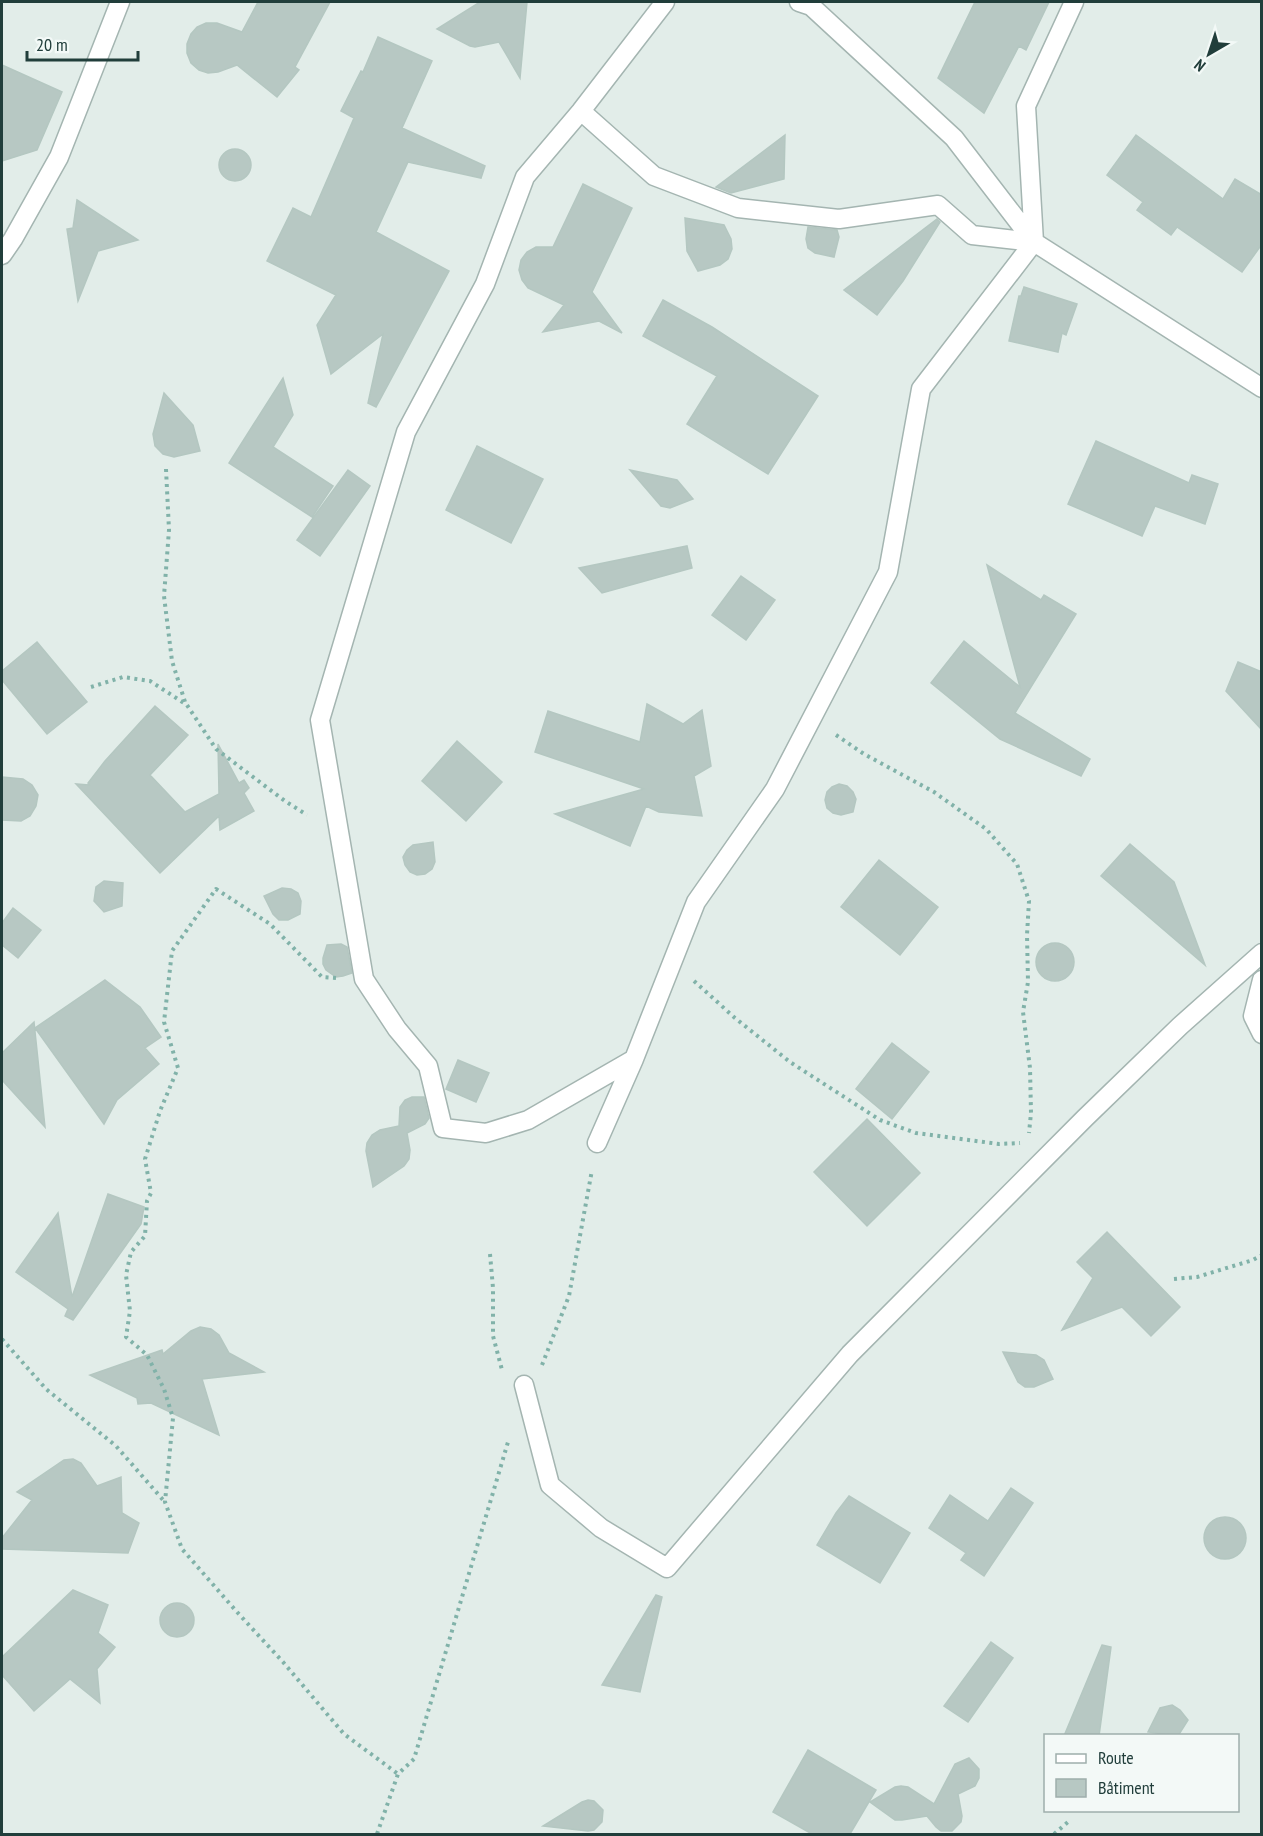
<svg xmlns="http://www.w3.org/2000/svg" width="1263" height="1836" font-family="'PT Sans Narrow',sans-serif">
	<rect width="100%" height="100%" fill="#e2ede9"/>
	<path fill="#b7c8c3" stroke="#b4c7c1" stroke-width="1.5" d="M258,2H330L295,67L299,70L277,97L237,65L218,72L208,73L199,70L191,63L187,53V44L191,34L197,27L206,23H217L242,32Z
		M480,2H527L520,78L499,42L475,47L470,46L437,29Z
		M975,2H1049L1026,50L1019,46L984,113L938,78Z
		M378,37L432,61L402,128L485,166L481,178L408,162L376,232L449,271L376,407L368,403L383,334L331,374L317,325L336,295L267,261L293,208L311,217L354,118L341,111L361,71L363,72Z
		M2,65L62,92L37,150L2,161Z
		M785,135L784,179L731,193L716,187Z
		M1136,135L1223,199L1235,179L1262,195V244L1242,272L1177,227L1171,235L1137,210L1143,202L1107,175Z
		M219 165a16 16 0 1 1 32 0a16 16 0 1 1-32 0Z
		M583,184L632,208L592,292L622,333L599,321L543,332L564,305L528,288L522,280L519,270L521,260L527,252L536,247H553Z
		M77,200L138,240L98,251L78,301L67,229L73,228Z
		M685,218L724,225L731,239L732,249L728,259L720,265L698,271L687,251Z
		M937,219L940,222L903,281L877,315L844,290Z
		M808,227L837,230L839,237L834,257L815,253L808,248L806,239Z
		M1024,287L1077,304L1066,335L1062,333L1058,352L1009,341L1019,296H1021Z
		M663,300L712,327L818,396L768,474L687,424L717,376L643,336Z
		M283,378L293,415L273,447L333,486L312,517L229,463Z
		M164,393L193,425L200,451L174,457L163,454L155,446L153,434Z
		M1096,441L1189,483L1192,475L1218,484L1205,524L1155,506L1142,536L1068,504Z
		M477,446L543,479L511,543L446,510Z
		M348,470L370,486L320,556L297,540Z
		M630,470L677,480L693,499L670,508L661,506Z
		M687,546L692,568L602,593L579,568Z
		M987,565L1041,600L1044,595L1076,614L1015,713L1090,759L1081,776L1000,739L931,683L964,641L1020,687Z
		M741,576L775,600L746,640L712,615Z
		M37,642L87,702L47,734L2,680V671Z
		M1238,662L1262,672V730L1226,691Z
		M647,704L683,724L702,710L711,766L694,776L702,816L659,812L646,806L630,846L555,814L644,789L535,752L548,711L640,742Z
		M155,706L188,735L150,775L185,812L219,794L218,744L239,783L244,780L249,788L244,793L254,811L220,830L219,816L160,873L76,784L89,785L88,783L105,761Z
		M457,741L502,782L466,821L422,781Z
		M2,777L23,779L32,785L38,795L36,806L30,816L21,821L2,820Z
		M839,784L847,786L853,792L856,799L853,812L841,815L833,813L827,808L825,800L827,792L832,787Z
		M433,842L435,862L432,869L425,874L417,875L410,872L405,865L403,857L407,850L413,845Z
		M1130,844L1174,882L1205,965L1101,876Z
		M879,860L938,907L900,955L841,907Z
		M104,881L123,883L122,906L104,912L94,901L96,887Z
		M282,888L291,889L298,893L301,901L300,914L288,920H279L273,914L264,896Z
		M13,908L41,930L18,958L2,945V923Z
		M1036 962a19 19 0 1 1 38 0a19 19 0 1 1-38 0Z
		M341,944L347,947L352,973L343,976L336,977L326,970L323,964V958L327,945Z
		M105,980L140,1007L161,1037L145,1048L159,1064L117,1100L104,1124L35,1028Z
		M34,1022L45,1127L2,1080V1053Z
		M892,1043L929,1072L892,1119L856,1089Z
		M458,1060L489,1073L476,1102L446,1089Z
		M412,1097H424L429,1118L425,1124L407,1133L410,1150L409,1159L404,1166L373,1187L366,1151L367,1143L372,1135L380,1130L399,1126L400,1107L405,1100Z
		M867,1119L920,1173L867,1226L814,1172Z
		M108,1194L144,1207L141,1224L73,1320L65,1316L68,1309L16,1272L58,1213L72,1297Z
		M1107,1232L1180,1307L1151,1336L1122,1307L1062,1330L1093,1278L1077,1262Z
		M200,1327L211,1329L219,1335L229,1353L264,1372L202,1379L219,1435L151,1403L138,1404L137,1398L90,1375L162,1350L163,1354L191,1331Z
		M1003,1352L1036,1355L1044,1360L1053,1379L1034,1387H1025L1018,1382Z
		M73,1459L81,1463L97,1486L121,1477L122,1513L139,1523L128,1553L2,1549V1538L32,1500L17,1492L64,1460Z
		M1011,1488L1033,1503L984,1576L961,1560L966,1553L929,1528L950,1495L988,1521Z
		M849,1496L910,1533L880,1583L817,1545L836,1513Z
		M1204 1538a21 21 0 1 1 42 0a21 21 0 1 1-42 0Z
		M73,1590L108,1605L98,1633L115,1647L97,1669L100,1703L70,1679L34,1711L2,1675V1657Z
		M656,1595L662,1597L640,1692L602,1685Z
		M160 1620a17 17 0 1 1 34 0a17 17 0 1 1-34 0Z
		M991,1642L1013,1658L968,1722L944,1706Z
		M1102,1645L1111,1647L1099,1736H1064Z
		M1172,1705L1180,1710L1188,1720L1178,1736L1148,1732L1160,1708Z
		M808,1750L876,1790L850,1834H812L773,1812Z
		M969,1758L979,1769V1778L975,1786L958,1794L962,1816L961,1822L952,1831H941L936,1827L927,1816L902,1820H895L870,1802L895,1787L901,1786L908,1787L934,1804L955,1764Z
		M588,1800L594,1801L603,1810L602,1822L594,1830L588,1831L543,1826L582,1802Z"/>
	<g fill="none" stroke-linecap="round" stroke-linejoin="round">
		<defs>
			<path id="minor" d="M799,2L811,6L954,138L1034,242L1262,388
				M581,111L654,176L738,208L839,219L938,205L972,235L1034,242
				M2,255L13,239L59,157L120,2
				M1262,980L1253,1016L1262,1034
				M634,1059L528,1120L486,1133L443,1128L428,1066L397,1029L364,979L320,720L406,432L485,284L525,177L581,111L665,2
				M597,1143L634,1059L696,902L775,789L888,572L921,389L1034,242L1026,106L1074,2
				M524,1385L550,1485L601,1528L667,1568L850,1354L1085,1118L1180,1026L1262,953"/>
		</defs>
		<use href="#minor" stroke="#a4b5b1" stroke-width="21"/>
		<path stroke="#81b2a9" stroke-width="4" stroke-dasharray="3 4.5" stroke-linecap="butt" d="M166,469L169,530L164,596L172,661L186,705
			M91,687L123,677L150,681L187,705L216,749L285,801L307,815
			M836,735L864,754L934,792L986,829L1017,864L1029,901L1027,935L1028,982L1023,1012L1030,1068L1031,1113L1029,1133
			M336,978L322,977L270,924L216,889L172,951L164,1022L178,1068L160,1111L145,1159L151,1193L147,1201L145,1236L131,1252L126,1275L130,1311L126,1337L147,1355L164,1389L173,1418L165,1502L182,1549L237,1612L283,1662L344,1734L398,1774
			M694,981L735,1018L790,1062L880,1120L916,1133L999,1144L1020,1143
			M490,1254L493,1288V1336L502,1370
			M1174,1279L1197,1277L1253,1260L1262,1255
			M2,1339L46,1389L116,1446L164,1501
			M542,1365L569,1296L592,1170
			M377,1834L398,1774L414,1759L508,1442
			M1054,1834L1068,1822"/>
		<use href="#minor" stroke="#fff" stroke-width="18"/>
	</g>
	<rect width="1263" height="1836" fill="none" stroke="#213e3b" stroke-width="6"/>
	<rect x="1044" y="1734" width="195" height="78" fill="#f3f9f7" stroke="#9faeac" stroke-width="1.5"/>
	<rect x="1056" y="1754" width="30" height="9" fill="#ffffff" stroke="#9faeac" stroke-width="1.5"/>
	<text x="1098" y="1764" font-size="18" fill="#213e3b">Route</text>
	<rect x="1056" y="1779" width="30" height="18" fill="#b7c8c3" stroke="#9faeac" stroke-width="1.5"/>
	<text x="1098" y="1794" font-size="18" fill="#213e3b">Bâtiment</text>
	<g transform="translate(1209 54) rotate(219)" stroke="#f3f9f7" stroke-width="4.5" paint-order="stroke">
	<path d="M0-4.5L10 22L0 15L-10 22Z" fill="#213e3b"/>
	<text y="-9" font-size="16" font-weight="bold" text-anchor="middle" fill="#213e3b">N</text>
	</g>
	<path d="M27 51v9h111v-9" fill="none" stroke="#213e3b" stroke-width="3"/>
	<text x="36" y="51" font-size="18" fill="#213e3b" stroke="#f3f9f7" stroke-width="4.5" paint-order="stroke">20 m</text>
</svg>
